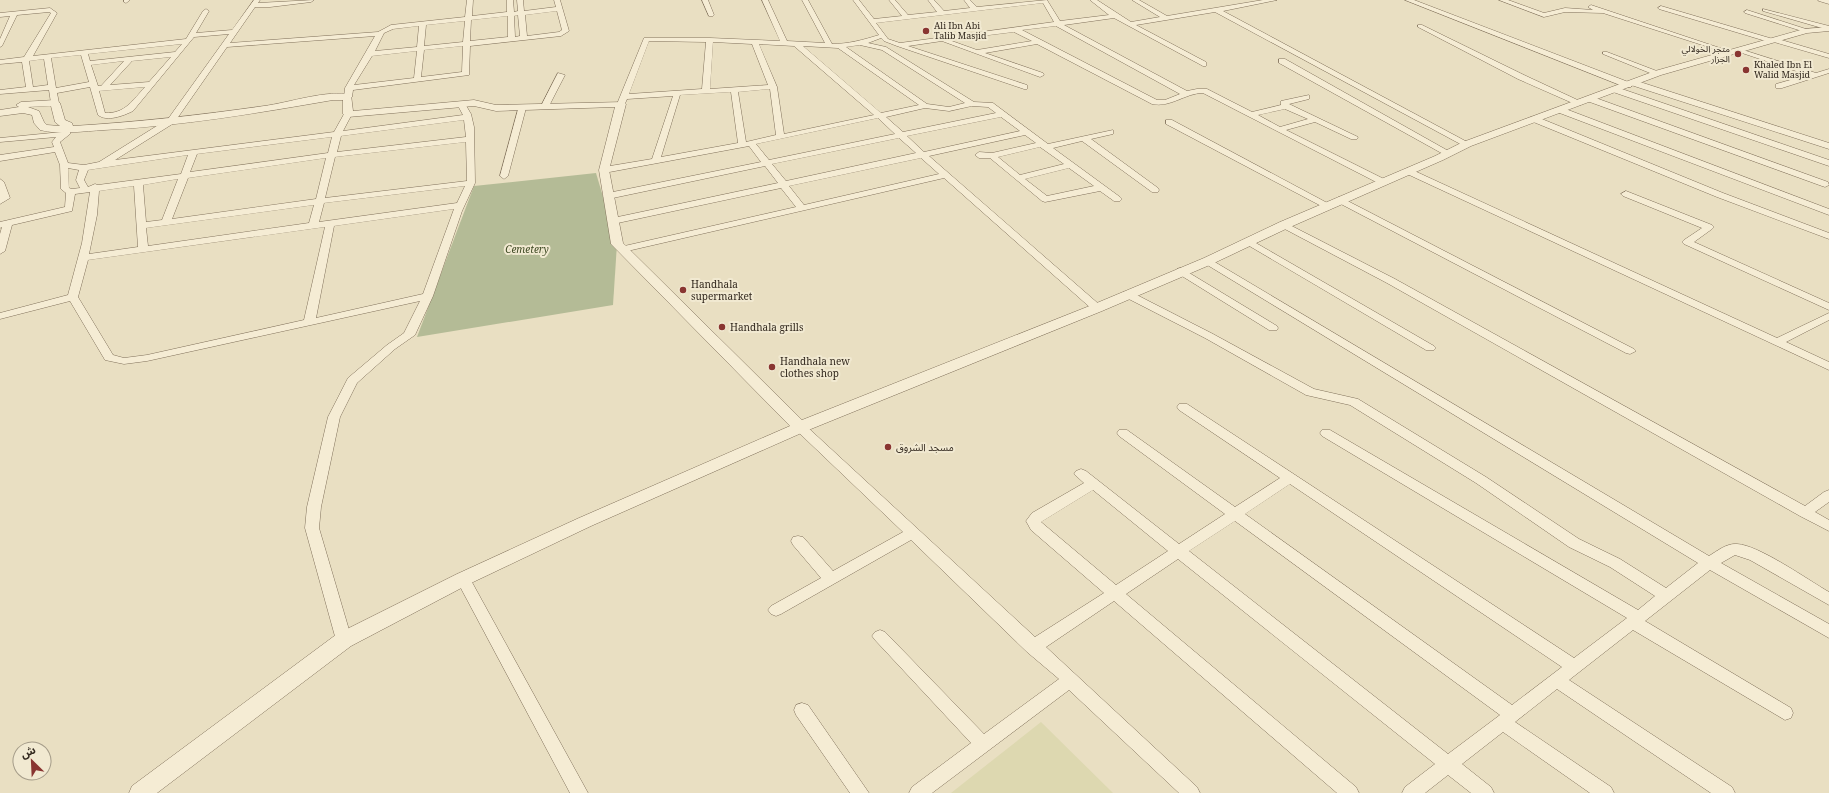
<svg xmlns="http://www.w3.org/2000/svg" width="1829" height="793" font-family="'Noto Serif','Noto Sans Arabic',serif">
	<rect width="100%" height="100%" fill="#e9dfc2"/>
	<path fill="#ddd8b0" d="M1041,722L1113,793H951Z"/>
	<path fill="#b4bb96" d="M596,173L617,244L613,305L417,337L474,186Z"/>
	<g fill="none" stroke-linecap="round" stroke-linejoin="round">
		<defs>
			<path id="minor" d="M124,0H130L126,3L124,2Z
				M254,0H260L258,3L314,0L311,2L270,7H255L230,43L378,32L391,25L465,17L467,0H473L472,16L507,12V0H513L514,12L518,11L517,0H523L524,11L556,7L554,0H560L569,31L561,36L470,46L469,75L353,90L352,97L348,99L344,97L345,88L375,36L227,47L174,123L115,160L334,132L344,114L348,112L352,114L343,131L463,115L457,104L461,102H464L471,114L474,127L475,183L462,211L433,296L415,335L395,349L357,383L340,417L321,507L319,528L352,640L350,644L344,646L338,644L336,640L305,528L307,507L328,417L348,378L387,345L404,333L420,301L147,361L124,364L105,360L70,301L0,319V313L68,295L82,243L90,192L75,194L72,211L12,225L5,251L0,254V234L2,227L0,228V222L65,207L66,193L61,189L60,165L55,152L0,161V155L54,147L52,142L56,137L0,142V138L62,132L67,130H70V134L60,142L68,163L84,165L99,162L168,119L229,34L194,37L133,111C123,116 107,122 98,115L90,87L57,93L59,103L55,105L51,103L49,90L0,94V90L26,87L22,62L0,64V60L24,57L51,13L49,12L17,15L2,46L0,47V39L10,16L0,17V13L50,8L57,13L33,56L186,39L203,11L206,9L209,11L196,33L232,30ZM557,11L562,30L559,32L527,36L525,15ZM518,15L520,36L515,37L514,16ZM508,16V37L470,41L471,20ZM465,21L463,42L424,46L426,25ZM419,26L417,47L375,51L384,33L393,29ZM182,44L175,52L90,61L88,54ZM463,46L462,72L421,77L424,50ZM417,51L414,78L354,85L372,56ZM81,55L89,82L56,88L51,58ZM171,57L149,82L110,85L132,61ZM44,59L48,85L33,87L29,61ZM124,61L101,86H98L91,65ZM145,87C133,100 125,114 105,113L99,91ZM464,120L466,137L337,152L341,136ZM332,137L328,153L190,172L197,154ZM466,142L467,181L325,198L335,157ZM188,155L181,174L98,185L95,184L88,187L84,180L88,170ZM326,158L316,199L172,219L188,178ZM68,168L79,170L76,180L80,188L72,189L69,188ZM178,179L162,220L146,222L143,185ZM134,186L138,247L89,254L97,215L99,191ZM465,186L457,203L319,222L324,203ZM314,205L309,223L148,246L146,228ZM454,209L423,294L316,318L334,226ZM325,227L304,320L147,355L124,358L113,355L78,297L88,260Z
				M702,0H708L714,15L713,16H709Z
				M762,0H768L787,41L825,43L802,0H808L832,44C848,44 863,40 879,35L853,0H859L874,19L902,16L889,0H895L908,15L937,12L928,0H934L944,11L970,8L964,0H970L977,7L1047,0L1060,21L1109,15L1090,0H1097L1131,22L1160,17L1132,0H1139L1167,16L1263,0H1277L1223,11L1471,144L1470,146H1464L1215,12L1136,25L1206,62V66H1203L1114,18L1064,25L1187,91L1197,89H1207L1252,112L1281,105V101L1309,95V99L1289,104L1358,137L1357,139H1351L1315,122L1286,130L1386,180L1387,182L1386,184H1380L1203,93C1185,93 1171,108 1152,104L1037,44L985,53L1043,73L1044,75L1040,77L942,41L908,46L1027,85V89H1024L897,46L884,41L881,38L868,43L886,47L974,102L993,103L1048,144L1113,130V134L1091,139L1158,188L1159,190L1158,192H1152L1082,141L1053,148L1120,197L1122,199L1120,201H1114L1100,191L1045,202L1042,201L990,158H979L975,155L979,152L992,153L1036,143L1025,135L929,156L1101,306L1102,308L1101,310H1093L944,178L623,252L620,251L618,249L620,247L796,207L781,188L613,224L608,221L613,218L778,183L765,166L608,199L603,196L608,193L761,162L749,146L604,173L600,170L604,167L652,159L673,96L627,99L624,106H618L617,104L644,38H710L780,41ZM1043,3L1054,22L900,43L888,39L876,23ZM1056,26L1180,94L1165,100H1157L1022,30ZM1014,32L1032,41L977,50L949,40ZM649,41L706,42L702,89L629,94ZM713,42L752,44L768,85L710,89ZM759,44L794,46L874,115L784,134L777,87ZM860,45L882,50L965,103L949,107L927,104L846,47ZM803,46L838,48L919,105L881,113ZM770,89L776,135L746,142L738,92ZM731,92L738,143L661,157L680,95ZM972,106L988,107L996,113L903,132L886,117L925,108L949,111ZM1285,109L1308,119L1280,127L1258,115ZM1001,117L1020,131L924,152L907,136ZM878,118L895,134L769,160L756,144ZM899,138L916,153L786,181L772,164ZM1040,147L1064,164L1020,175L998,157ZM921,158L939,174L804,205L789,186ZM1069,168L1094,186L1047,196L1025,179Z
				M1405,0H1414L1631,83V81H1637L1829,143V149L1631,85V87H1625Z
				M1499,0H1508L1544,13L1565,8L1593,10L1588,7L1591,5L1732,52L1727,53L1603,13L1565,12L1544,17Z
				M1818,0H1829V4L1819,1Z
				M1661,6L1773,39H1778L1829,54V58L1774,42H1769L1659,9L1658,8Z
				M1763,9L1829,26V30L1763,11Z
				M1747,10L1809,30L1810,31L1805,32L1745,13L1744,12Z
				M1418,25H1422L1524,75L1584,103L1580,105H1577L1518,79L1418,27Z
				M1736,49H1740L1816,73L1829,69V73L1782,88H1776V84L1808,75L1736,51Z
				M1603,52H1607L1662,73L1655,75L1603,54Z
				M1279,59H1285L1452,153L1448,156L1445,155L1279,63Z
				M558,73L565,75L549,106L545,108H542L541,106Z
				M1613,88H1619L1829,160V166L1613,92Z
				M1587,97H1593L1828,182L1829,185L1825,187L1822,186L1587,101Z
				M519,106H525L526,108L508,176L504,179L500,176Z
				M1557,108H1563L1829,209V215L1557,112Z
				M1531,117H1537L1723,193L1829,233V239L1717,197L1531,121Z
				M1166,120H1172L1333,206L1328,209L1325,208L1166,124Z
				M1408,168L1777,338L1829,313V320L1786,342L1829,362V370L1405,173L1404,171Z
				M0,179L4,182L10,198L0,204Z
				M1626,191L1712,225L1714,227L1712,229L1694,242L1829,303V310L1684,244L1682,242L1684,240L1702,228L1623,196L1621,194Z
				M1340,197L1634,349L1636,351L1630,354L1626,353L1337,202L1335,200L1337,198Z
				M1284,222L1395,279L1805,506L1824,492L1829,490V502L1815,512L1829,520V531L1800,516L1387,283L1281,227L1279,225L1281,223Z
				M1249,239L1434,346L1436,348L1434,350H1426L1246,244L1244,242Z
				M1208,258L1709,556C1717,551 1727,543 1737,544C1759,545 1808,580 1829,592V605L1750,560L1735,555L1721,563L1829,624V638L1710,570L1645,621L1791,708L1793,713L1791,718L1785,720L1633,630L1569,680L1732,787L1735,793H1711L1557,689L1515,722L1611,787L1614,793H1590L1503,732L1462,764L1491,787L1494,793H1471L1448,775L1425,793H1402L1405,787L1435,764L1178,559L1126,594L1356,787L1359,793H1337L1114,601L1046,647L1197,787L1200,793H1179L1069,690L932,793H909L912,787L971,743L875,640L872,636L875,632L880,630L885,632L984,734L1059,679L1027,652L911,540L781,614L776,616L771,614L768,610L771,606L821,578L793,545L791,541L793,537L798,536L803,537L833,571L903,532L796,430L794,427L796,424H804L1035,637L1104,593L1031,530L1026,521L1032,513L1084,483L1074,474L1076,471L1081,469L1086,471L1179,544L1225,514L1119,436L1117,433L1119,430H1127L1235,507L1280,478L1179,410L1177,407L1179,404H1187L1574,658L1627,618L1322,436L1320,433L1322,430H1330L1638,610L1655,596L1610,567L1569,547L1476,483L1350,405L1306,395L1205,338L1123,296L1122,294L1123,292H1131L1213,334L1314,389L1358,399L1486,477L1579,539L1620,559L1666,588L1698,563L1204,263L1203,261L1204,259ZM1290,484L1562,667L1512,705L1245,514ZM1093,490L1168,551L1116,585L1041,522ZM1235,521L1500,715L1448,754L1189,551Z
				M1181,268L1277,326L1278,328L1277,330H1269L1177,273L1176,271L1177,269Z
				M463,573L468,575L588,793H570L456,579L458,575Z
				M802,703L808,705L869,793H850L796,715L794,710L796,705Z"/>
			<path id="tertiary" d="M1829,27V31L1807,33L1661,75L1471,146L1443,160L1288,228L1212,264L1102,311L806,431L591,526L469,584L351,646L157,793H129L132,786L337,634L457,574L579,518L790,426L611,244L599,170L615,107L496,111L474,106L348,117L343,114V100H333C258,113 181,126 104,130C84,131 60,135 40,130L34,123L32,115L23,113L0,116V110L19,107L16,105L21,102L55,100L60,103L65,120L72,123L73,126C137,122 201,115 264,106C288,103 329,89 351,95L353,111L474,100L496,105L624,102L626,104L609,170L623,243L802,420L1092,305L1204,258L1280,222L1435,156L1463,142L1655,71L1804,29ZM51,106L55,122L60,126L47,125L44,122L39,111L28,107Z"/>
		</defs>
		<use href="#minor" stroke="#81715b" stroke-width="1"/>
		<use href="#tertiary" stroke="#81715b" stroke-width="1"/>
		<use href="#minor" fill="#f5ecd4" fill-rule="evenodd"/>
		<use href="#tertiary" fill="#f5ecd4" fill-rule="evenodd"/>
	</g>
	<g fill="#893531" stroke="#f1e9d1" stroke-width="1.5">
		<circle cx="926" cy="31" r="4"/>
		<circle cx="1738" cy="54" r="4"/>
		<circle cx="1746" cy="70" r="4"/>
		<circle cx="683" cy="290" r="4"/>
		<circle cx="722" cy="327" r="4"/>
		<circle cx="772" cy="367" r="4"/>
		<circle cx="888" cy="447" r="4"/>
	</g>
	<g text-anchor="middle" stroke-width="4" stroke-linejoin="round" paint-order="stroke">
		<g font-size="9" fill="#32281e" stroke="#f1e9d1" text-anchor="start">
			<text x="934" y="29">Ali Ibn Abi<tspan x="934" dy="10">Talib Masjid</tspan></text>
			<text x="1730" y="52" text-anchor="end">متجر الخولالي<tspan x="1730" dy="10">الجزار</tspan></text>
			<text x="1754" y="68">Khaled Ibn El<tspan x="1754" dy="10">Walid Masjid</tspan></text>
		</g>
		<g font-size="10" font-style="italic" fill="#414c26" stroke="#f1e9d1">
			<text x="527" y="253">Cemetery</text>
		</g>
		<g font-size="10" fill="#32281e" stroke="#f1e9d1" text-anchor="start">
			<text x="691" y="288">Handhala<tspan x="691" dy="12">supermarket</tspan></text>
			<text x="730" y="331">Handhala grills</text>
			<text x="780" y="365">Handhala new<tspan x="780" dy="12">clothes shop</tspan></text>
			<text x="896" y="451">مسجد الشروق</text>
		</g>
	</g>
	<g transform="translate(32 761) rotate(336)"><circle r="19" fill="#f1e9d1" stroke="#a59c89"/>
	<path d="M0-3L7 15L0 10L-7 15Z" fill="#893531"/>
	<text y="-6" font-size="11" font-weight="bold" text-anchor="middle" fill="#32281e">ش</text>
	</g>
</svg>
